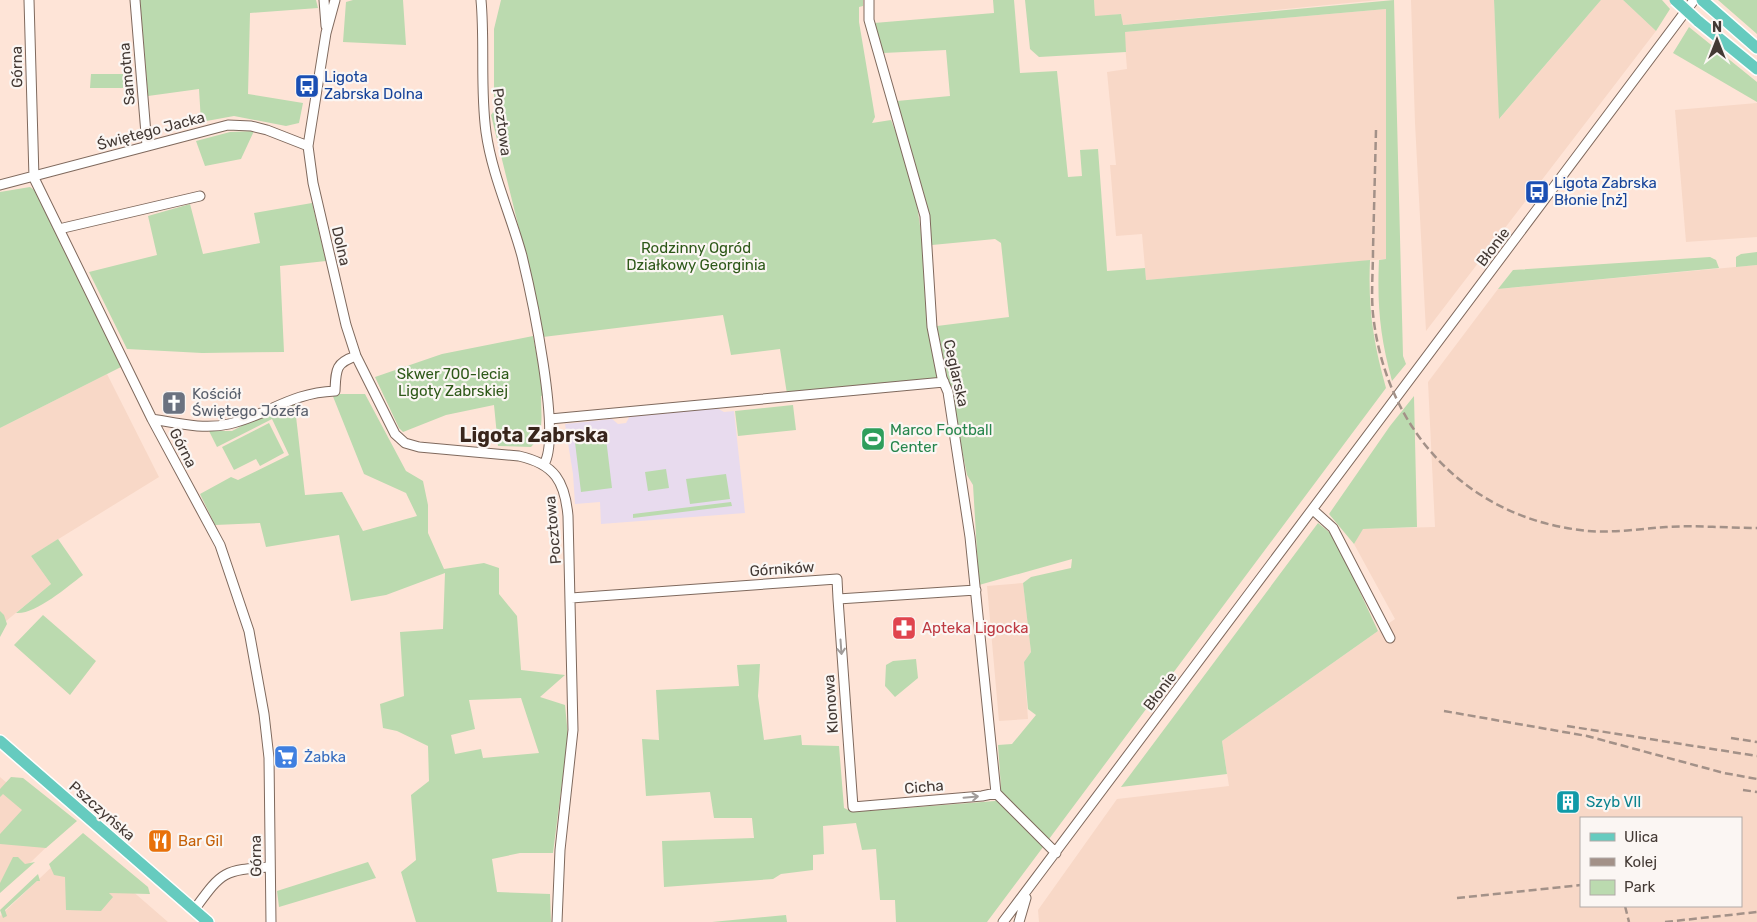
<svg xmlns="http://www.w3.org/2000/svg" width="1757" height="922" font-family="Rubik,sans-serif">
	<rect width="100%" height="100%" fill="#fee4d7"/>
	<path fill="#f8d8c7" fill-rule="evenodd" d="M1094,0H1379L1122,25L1121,14L1095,17Z
		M1411,0H1494L1500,118L1601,0H1623L1656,31L1426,331L1415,123Z
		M1386,9V259L1146,280L1142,234L1116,236L1110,165H1116L1107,72L1127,69L1124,32Z
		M1757,103V237L1686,242L1675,110Z
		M1757,265V922H1039L1038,910L1117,799L1229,786L1222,741L1395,619L1354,544L1362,529L1435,527L1428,382L1498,289ZM1581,818H1741V906H1581Z
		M107,374L159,477L31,556L51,584L0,626V428Z
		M1023,583L1031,652L1024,662L1028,719L999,721L987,586Z
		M0,777L63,831L0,892Z
		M77,843L168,922H0V916Z"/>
	<path fill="#e8dbee" d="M715,407L724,412L734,411L745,513L601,524L600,502L575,504L573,474L565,424L612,419L618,424L626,423L631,414Z"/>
	<path fill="#bbdaaf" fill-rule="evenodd" d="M140,0H316L318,8L250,13L248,94L303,103L299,123L286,126L234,116L201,122L199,89L148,96Z
		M353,0H403L406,45L343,42L346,2Z
		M501,0H863V6L859,7V22L875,117L872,123L891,120C903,149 913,180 918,212C927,268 926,322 939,379L787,394L780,349L731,355L723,315L543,337L526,257L491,115L494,111V29Z
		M993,0H1014L1020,73L1057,71L1068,177L1082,176L1080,150L1098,149L1107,271L1145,268L1146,280L1370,260C1368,309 1373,341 1386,388L987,922H896L895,900H880L876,849L862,850L856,823L823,826L824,854L813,855V870L781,874L773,879L664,887L662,841L754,838L752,818H714L710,792L646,796L642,739L659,740L656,690L739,686L737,665L760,664L758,696L764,740L801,735L802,745L839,746L844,808L853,812L995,801L1001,788L998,745L1012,744L1036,715L1028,709L1024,662L1031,652L1023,583L1031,577L1071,568L1072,559L979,585L973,485L967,475L937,326L1009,317L1001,243L995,239L932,245L928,208L897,101L950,96L946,50L883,53L874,23L994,13Z
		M1025,0H1094L1095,16L1121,14L1123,25L1394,0L1403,356L1406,364L1392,381C1380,336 1377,306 1379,260L1386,259V9L1125,32L1126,52L1039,57L1030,49Z
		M1494,0H1601L1499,119Z
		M1623,0H1662L1670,9L1656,31Z
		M1718,0H1757V34Z
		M1689,27L1757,82V102L1673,53Z
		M91,74H123V88H90Z
		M254,131L241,159L205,166L196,141L230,132Z
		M30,187L36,191L121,367L0,428V192Z
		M312,203L326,261L280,266L284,352L202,353L127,349L89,272L157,255L148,216L190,204L203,254L260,243L254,213Z
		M1757,252V265L1736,267V257L1741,254Z
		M1710,257L1716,260L1719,268L1498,289L1513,270Z
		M533,336L544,395L541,396C541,415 545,433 531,447L498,446L494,405L446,415L403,432L399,428L375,377L442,354Z
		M332,394H365L406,471L423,481L428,505V533L444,569L484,563L499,568V594L517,616L521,670L565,675L540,697L565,705L568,736L553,853H520L492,859L497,892L550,894L551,922H416L401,872L416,860L411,795L429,781L428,746L397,731L383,728L380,704L404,696L400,632L443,629L445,573L386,595L351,601L339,535L266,547L260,523L215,525L200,494L231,477L238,480L289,455L272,419L217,447L209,431H232L294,399L305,495L342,492L363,531L417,516L406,493L364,474ZM521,698L539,753L483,758L481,749L455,754L451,735L475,729L469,700Z
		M1414,396L1417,527L1363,529L1354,544L1329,514L1390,426Z
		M793,405L796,430L738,436L735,411Z
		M269,423L284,453L260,466L256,459L234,470L222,447Z
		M605,430L612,488L581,492L574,434Z
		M666,469L669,488L648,491L645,472Z
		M726,474L730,499L690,504L686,479Z
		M731,502L732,506L633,518V514Z
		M1318,523L1334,536L1378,631L1222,741L1227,774L1121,787Z
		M58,539L83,575C67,587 35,615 16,613L51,584L31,556Z
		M0,611L4,615L7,624L0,637Z
		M43,615L96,661L70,695L14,645Z
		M916,659L918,678L895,697L885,686L886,665L893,661Z
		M11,777L23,778L77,821L46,848L0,844V834L22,810L3,794L0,797V789Z
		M83,833L148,887L150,894L109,893L113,897L101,911L66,910L65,877L54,875L49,864Z
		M13,857H18L25,864L35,862L0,893V883Z
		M368,862L376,878L279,907L277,891Z
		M38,874L40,881H37L5,910L7,916L3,918L0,910Z
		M786,915L787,922H712Z"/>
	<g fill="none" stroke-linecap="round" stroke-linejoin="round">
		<defs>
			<path id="minor" d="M29,0L34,178L152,419L220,545L249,631L264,714L269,758L271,922
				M135,0L147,146
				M324,0L326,26
				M335,0L326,33L308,146L313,183L346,325L356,356L395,434L405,443L419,447L519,456C555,464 565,482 568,516L573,730L560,850L557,922
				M481,0C485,44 480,88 486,132C492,175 511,215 522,256C531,293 562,436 544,464
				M869,0V20L925,216L932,327L942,378L948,392L970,537L996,793L1056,853
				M0,185L228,125L251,126L267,130L308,146
				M59,229L200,196
				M152,419C177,423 204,430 229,424C269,415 289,393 335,391C336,370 335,363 356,356
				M550,419L944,382
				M1313,510L1333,528L1390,638
				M571,598L837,579L838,599L976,590
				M838,599L853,807L982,796L996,793
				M194,910C222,872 222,870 270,867
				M1003,922L1694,0
				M1019,922L1026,898"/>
			<path id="major" d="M1702,0L1757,48
				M1698,21L1757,69
				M0,741L208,922"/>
		</defs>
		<use href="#minor" stroke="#7f695d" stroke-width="11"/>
		<use href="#major" stroke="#fff" stroke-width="14"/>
		<use href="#minor" stroke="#fff" stroke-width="9"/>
		<use href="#major" stroke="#66cbbf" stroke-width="11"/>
		<path stroke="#a39188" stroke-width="2.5" stroke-dasharray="8 4" stroke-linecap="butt" d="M1376,130C1375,170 1374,210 1373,250C1373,271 1371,293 1373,314C1385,428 1465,516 1580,530C1608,534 1638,529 1666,527C1696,525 1727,528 1757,528
			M1444,711L1587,736L1724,773L1757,779
			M1567,726L1757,756
			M1731,738L1757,742
			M1743,790L1757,792
			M1457,898L1581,885
			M1625,906L1629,922
			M1665,922L1757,912"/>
		<defs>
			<path id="major-bridge" d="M1675,0L1698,21"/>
		</defs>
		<use href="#major-bridge" stroke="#fff" stroke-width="14" stroke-linecap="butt"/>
		<use href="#major-bridge" stroke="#66cbbf" stroke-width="11"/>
	</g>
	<defs><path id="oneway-shaft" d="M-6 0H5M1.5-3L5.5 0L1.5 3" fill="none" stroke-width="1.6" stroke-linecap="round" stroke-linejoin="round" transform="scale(1.25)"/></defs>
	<g stroke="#a19c9a">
		<use href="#oneway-shaft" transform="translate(841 647) rotate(86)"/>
		<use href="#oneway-shaft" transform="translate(971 797) rotate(-5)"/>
	</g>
	<defs>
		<symbol id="bus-square" viewBox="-11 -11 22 22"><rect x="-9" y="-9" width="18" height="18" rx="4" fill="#1a4fb4" stroke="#fbf6f3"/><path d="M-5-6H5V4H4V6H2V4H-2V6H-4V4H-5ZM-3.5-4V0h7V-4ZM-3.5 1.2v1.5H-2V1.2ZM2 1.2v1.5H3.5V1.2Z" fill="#fff"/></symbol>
		<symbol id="church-square" viewBox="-11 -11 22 22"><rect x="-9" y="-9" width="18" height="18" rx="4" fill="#6b7280" stroke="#fbf6f3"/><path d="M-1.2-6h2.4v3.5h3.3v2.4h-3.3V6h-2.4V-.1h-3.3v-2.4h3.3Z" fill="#fff"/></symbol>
		<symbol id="stadium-square" viewBox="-11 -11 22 22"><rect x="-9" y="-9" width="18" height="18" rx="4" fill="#2e9e5b" stroke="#fbf6f3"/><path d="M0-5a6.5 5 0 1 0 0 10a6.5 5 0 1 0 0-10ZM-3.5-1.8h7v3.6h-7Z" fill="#fff"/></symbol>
		<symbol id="pharmacy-square" viewBox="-11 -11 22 22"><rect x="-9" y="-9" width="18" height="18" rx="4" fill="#e0444e" stroke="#fbf6f3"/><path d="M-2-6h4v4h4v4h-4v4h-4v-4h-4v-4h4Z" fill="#fff"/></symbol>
		<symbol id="supermarket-square" viewBox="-11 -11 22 22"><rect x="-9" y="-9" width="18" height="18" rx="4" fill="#3f7fe0" stroke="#fbf6f3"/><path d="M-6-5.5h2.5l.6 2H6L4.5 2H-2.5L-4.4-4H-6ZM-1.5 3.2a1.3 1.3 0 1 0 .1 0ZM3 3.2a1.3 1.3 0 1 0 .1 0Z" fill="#fff"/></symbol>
		<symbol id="building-square" viewBox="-11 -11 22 22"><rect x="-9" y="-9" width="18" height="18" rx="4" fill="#0f9aa8" stroke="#fbf6f3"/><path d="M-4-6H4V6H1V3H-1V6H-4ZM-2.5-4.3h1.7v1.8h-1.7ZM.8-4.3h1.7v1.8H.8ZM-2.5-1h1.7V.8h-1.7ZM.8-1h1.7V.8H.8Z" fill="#fff"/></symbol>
		<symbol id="restaurant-square" viewBox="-11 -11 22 22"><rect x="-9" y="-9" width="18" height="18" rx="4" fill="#e8710a" stroke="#fbf6f3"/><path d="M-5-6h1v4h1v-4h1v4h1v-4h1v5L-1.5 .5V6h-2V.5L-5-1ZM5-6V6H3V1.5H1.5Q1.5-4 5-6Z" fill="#fff"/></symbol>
	</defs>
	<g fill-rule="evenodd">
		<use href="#bus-square" x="293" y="72" width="28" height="28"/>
		<use href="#bus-square" x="1523" y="178" width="28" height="28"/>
		<use href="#church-square" x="160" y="389" width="28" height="28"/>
		<use href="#stadium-square" x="859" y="425" width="28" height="28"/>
		<use href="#pharmacy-square" x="890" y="614" width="28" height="28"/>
		<use href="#supermarket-square" x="272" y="743" width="28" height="28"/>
		<use href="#building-square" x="1554" y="788" width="28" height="28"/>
		<use href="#restaurant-square" x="146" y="827" width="28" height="28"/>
	</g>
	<g text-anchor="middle" stroke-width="4.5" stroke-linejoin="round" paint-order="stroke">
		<g font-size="15" fill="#433934" stroke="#fbf6f3">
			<text transform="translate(17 67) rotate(-91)" y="5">Górna</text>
			<text transform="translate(127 74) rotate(-95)" y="5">Samotna</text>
			<text transform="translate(502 122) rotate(83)" y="5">Pocztowa</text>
			<text transform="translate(151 131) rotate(-15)" y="5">Świętego Jacka</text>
			<text transform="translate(341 246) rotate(77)" y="5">Dolna</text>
			<text transform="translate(1493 247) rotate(-53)" y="5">Błonie</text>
			<text transform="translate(956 373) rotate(77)" y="5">Ceglarska</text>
			<text transform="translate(183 448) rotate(63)" y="5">Górna</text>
			<text transform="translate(553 530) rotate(-95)" y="5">Pocztowa</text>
			<text transform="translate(782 569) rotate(-4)" y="5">Górników</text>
			<text transform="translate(1160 691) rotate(-53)" y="5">Błonie</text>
			<text transform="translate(831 704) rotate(-94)" y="5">Klonowa</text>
			<text transform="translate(924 787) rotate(-5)" y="5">Cicha</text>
			<text transform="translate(102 811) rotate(41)" y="5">Pszczyńska</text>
			<text transform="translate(256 856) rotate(-91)" y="5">Górna</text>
		</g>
		<g font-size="15" fill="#164399" stroke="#fbf6f3" text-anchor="start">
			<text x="324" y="82">Ligota<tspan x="324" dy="17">Zabrska Dolna</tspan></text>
			<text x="1554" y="188">Ligota Zabrska<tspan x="1554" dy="17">Błonie [nż]</tspan></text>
		</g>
		<g font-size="15" fill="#2e5919" stroke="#fbf6f3">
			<text x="696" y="253">Rodzinny Ogród<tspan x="696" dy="17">Działkowy Georginia</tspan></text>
			<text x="453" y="379">Skwer 700-lecia<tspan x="453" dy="17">Ligoty Zabrskiej</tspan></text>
		</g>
		<g font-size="15" fill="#5b616d" stroke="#fbf6f3" text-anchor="start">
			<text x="192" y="399">Kościół<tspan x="192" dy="17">Świętego Józefa</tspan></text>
		</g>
		<g font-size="15" fill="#27864d" stroke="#fbf6f3" text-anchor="start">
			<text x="890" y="435">Marco Football<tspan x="890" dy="17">Center</tspan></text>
		</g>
		<g font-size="15" fill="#be3a42" stroke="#fbf6f3" text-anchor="start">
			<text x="922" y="633">Apteka Ligocka</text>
		</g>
		<g font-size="15" fill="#366cbe" stroke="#fbf6f3" text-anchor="start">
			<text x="304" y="762">Żabka</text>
		</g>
		<g font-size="15" fill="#0d838f" stroke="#fbf6f3" text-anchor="start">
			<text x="1586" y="807">Szyb VII</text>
		</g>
		<g font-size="15" fill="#c56008" stroke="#fbf6f3" text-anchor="start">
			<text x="178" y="846">Bar Gil</text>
		</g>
		<g font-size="20" font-weight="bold" fill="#39261c" stroke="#fbf6f3">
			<text x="534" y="442">Ligota Zabrska</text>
		</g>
	</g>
	<rect x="1580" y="817" width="162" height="90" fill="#fbf6f3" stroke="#b1aaa7"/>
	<rect x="1590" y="833" width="25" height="8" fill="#66cbbf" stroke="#b1aaa7"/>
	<text x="1624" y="842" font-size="15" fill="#433934">Ulica</text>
	<rect x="1590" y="858" width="25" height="8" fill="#a39188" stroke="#b1aaa7"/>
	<text x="1624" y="867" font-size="15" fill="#433934">Kolej</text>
	<rect x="1590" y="880" width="25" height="15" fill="#bbdaaf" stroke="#b1aaa7"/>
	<text x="1624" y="892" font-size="15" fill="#433934">Park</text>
	<g transform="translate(1717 40)" stroke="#fbf6f3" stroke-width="4" paint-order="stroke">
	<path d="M0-4L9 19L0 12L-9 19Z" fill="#433934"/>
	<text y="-8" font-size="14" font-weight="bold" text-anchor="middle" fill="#433934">N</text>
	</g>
</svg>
